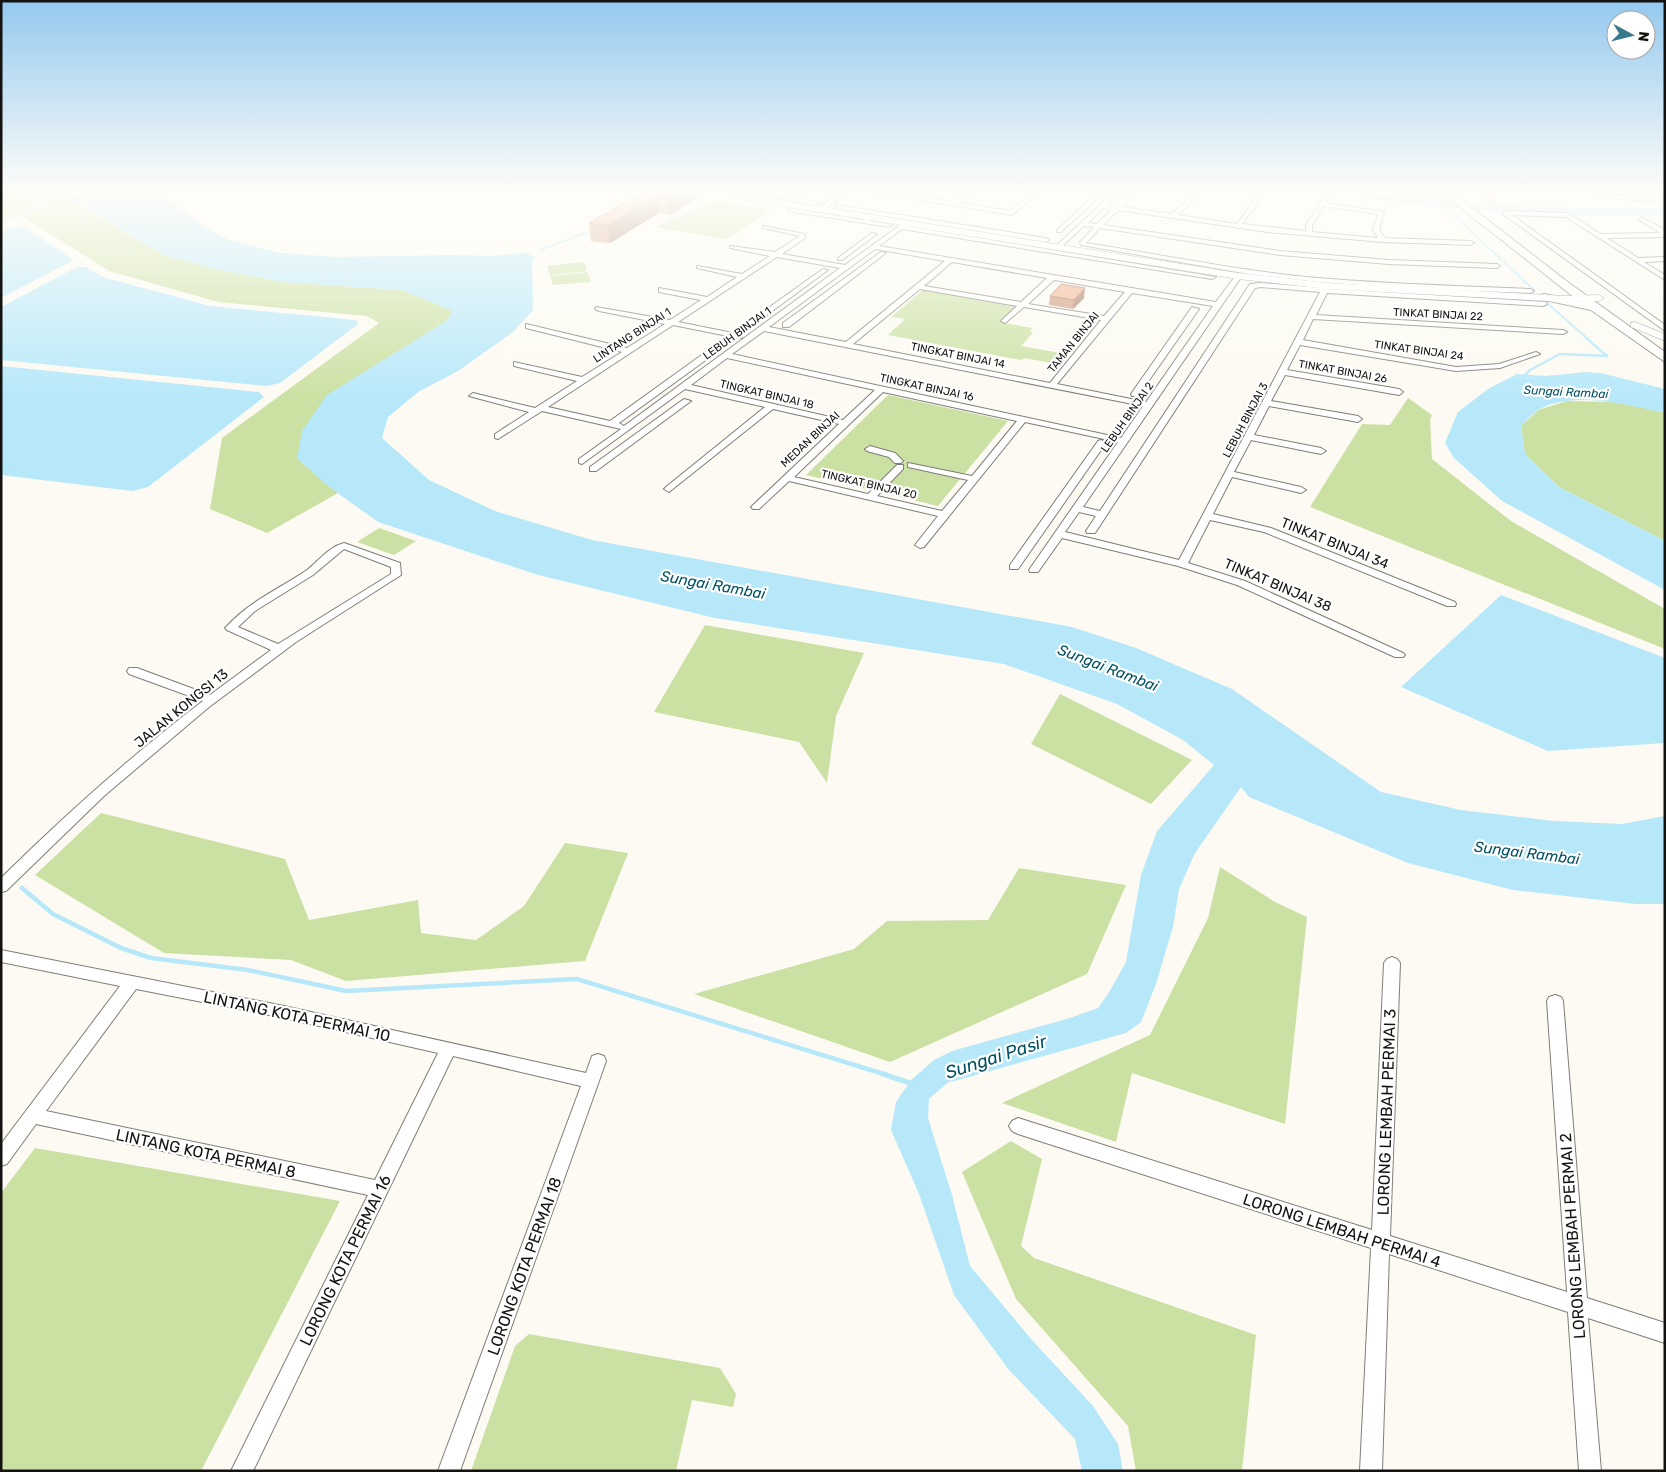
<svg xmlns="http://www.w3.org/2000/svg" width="1666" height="1472" font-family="Rubik,sans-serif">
	<rect width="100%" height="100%" fill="#fcfaf2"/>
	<path fill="#cbe1a3" d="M1,193H63L1,221Z
		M65,196L164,255L216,269L283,282L402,290L454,311L446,321L297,458L338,493L267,533L210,509L222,438L379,323L367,316L218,302L109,271L22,216Z
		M716,201L773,210L726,239L655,227Z
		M584,262L587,271L550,275L547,266Z
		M587,272L591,282L553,285L550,276Z
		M923,290L1015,307L1000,322L1032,328L1030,332L1033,333L1021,346L1066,354L1057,364L1024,358L1021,360L888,335L905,319L891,317Z
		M888,395L1008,421L938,506L806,475Z
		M1408,398L1432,415L1430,420L1432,459L1511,521L1665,609V649L1310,507L1362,424L1390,425Z
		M1567,401L1619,402L1665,413V541L1559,487L1525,454L1521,426L1538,410Z
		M379,528L416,541L394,555L357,542Z
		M705,625L864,653L836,716L827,783L799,742L654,712Z
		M1060,694L1192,760L1151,804L1031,744Z
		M101,813L285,859L309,920L418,900L421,933L476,940L524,906L565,843L628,853L585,961L346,981L291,960L164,953L35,875Z
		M1220,867L1275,902L1307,917L1285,1124L1132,1073L1116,1142L1002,1103L1150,1035L1208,918Z
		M1019,868L1126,885L1087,974L890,1062L694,994L854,949L887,921L988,920Z
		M1011,1141L1042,1159L1021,1246L1034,1258L1256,1335L1242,1471H1136L1128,1426L1016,1299L962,1172Z
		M35,1148L340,1201L201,1471H1V1193Z
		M529,1334L720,1368L736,1394L733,1407L692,1400L676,1471H471L515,1346Z"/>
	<path fill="#b7e8fa" d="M62,193H161L203,226L229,240L281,253L337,257L455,255L492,256L526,253L535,257L532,263L533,310L513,332L458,371L418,392L388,417L382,438L429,480L495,511L592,540L1072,627L1136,648L1232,689L1381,792L1461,810L1554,821L1622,824L1665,816V904H1636L1513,890L1408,863L1249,797L1241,787L1195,853L1179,889L1173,927L1156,984L1141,1022L1126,1033L947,1083L929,1099L928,1118L952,1195L970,1266L1032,1340L1093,1406L1118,1444L1123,1471H1082L1075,1439L1009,1370L954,1295L919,1194L891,1130L896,1102L911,1080L934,1060L952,1051L1070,1018L1098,1008L1108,994L1126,962L1141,875L1157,831L1214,765L1183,740L1117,704L1004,664L715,618L538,575L378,522L328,486L297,458L302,431L327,395L446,321L453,311L402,290L283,282L216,269L164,255Z
		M11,227H24L73,259L70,262L1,298V232Z
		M77,267H85L103,277L210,306L356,320L358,324L280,383L267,386L1,360V307Z
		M1,366L259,392L264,397L148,487L132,491L1,475Z
		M1586,372L1601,373L1665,389V413C1628,405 1573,390 1538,410C1532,414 1526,421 1521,426L1525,454L1559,487L1665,541V590L1502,501L1454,458L1445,443L1458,412L1488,389L1517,374L1545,376Z
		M1501,595L1665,658V743L1548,751L1401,687Z"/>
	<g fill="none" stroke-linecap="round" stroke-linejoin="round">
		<path stroke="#b7e8fa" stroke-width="2" d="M1430,193L1534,290
			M1,223L69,193
			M540,250L593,230
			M1547,303L1588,339"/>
		<path stroke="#b7e8fa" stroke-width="2.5" d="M1523,377L1530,370L1560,354L1607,356L1586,338"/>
		<path stroke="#b7e8fa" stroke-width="4.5" d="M22,888L53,914L121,948L151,958L248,970L346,991L577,979L887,1075"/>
		<path stroke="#b7e8fa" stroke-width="5.5" d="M883,1074L913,1084"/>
		<path fill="#b7e8fa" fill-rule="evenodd" d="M1338,193C1380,191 1422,199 1463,203C1530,208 1598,209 1665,208V216C1557,217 1451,210 1344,196Z"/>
		<defs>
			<path id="street" d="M748,193H762L821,203L818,205Z
				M842,193H849L823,210H819V208Z
				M877,193H891L953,202L966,193H973L960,203L1011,211L1033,193H1039L1012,215Z
				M1097,193H1103L1061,232H1057V230Z
				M1113,193H1119L1107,205L1115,206L1128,193H1134L1121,207L1172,214L1193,193H1199L1178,215L1237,224L1259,193H1265L1242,224L1306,231V225L1325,196L1328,198L1325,203L1384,212L1379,230L1385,238L1471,241L1474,243L1471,245L1383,242L1268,232L1118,210L1103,225L1280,251L1389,260L1497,264L1500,266L1497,268L1389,264L1280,255L1100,228L1086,243C1163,255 1240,271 1318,278C1389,284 1459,286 1530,289L1534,291L1530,293L1418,289L1318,282L1249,274L1081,245L1080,242L1094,227L1084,226L1060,248H1056V246ZM1323,206L1378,214L1373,230L1378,238L1312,232V225ZM1103,208L1112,209L1097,224L1088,223Z
				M1479,193H1485L1497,203L1492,204Z
				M1598,195L1665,197V201L1596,198Z
				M837,205L1046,238L1049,240L1046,242L835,208Z
				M790,208L864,220L871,215L874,217L870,221L892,225L889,227L788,211Z
				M1505,211L1567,213L1601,234L1661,233L1639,220L1641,217L1665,230V237L1607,238L1638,258L1665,257V261L1644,262L1665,275V280L1566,217L1512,215L1665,325V331L1503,214Z
				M906,221L909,223L906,226L1216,277L1212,279L902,229L879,246L1216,302L1236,275L1242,276L1083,507L1100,511L1250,284L1261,283L1322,288L1327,284L1331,286L1329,289L1546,302L1547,304L1543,306L1327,293L1316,315L1563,330L1567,332L1563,334L1313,319L1303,340L1456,367L1499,364L1536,352L1540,354L1500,368L1456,371L1300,345L1287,370L1399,389L1403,392L1399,395L1285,375L1271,401L1358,416L1362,419L1358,422L1269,406L1254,435L1321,448L1326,451L1321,454L1251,440L1234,472L1301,487L1306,490L1301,493L1232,477L1213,514L1271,528L1455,602L1456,604L1455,606H1447L1264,532L1210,520L1188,563L1245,581L1403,653L1405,655L1403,657H1395L1237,585L1178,566L1062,538L1038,572H1030L1029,570L1118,442L1025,422L924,547L920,548L915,545L938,516L789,481L759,509H753L751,507L839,424L773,409L669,492L664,489L666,487L765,407L685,389L582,464L579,463V459L621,429L542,411L498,439L495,438V434L529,412L469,396L473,393L535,408L577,381L514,366V362L582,377L622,352L526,328V324L627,348L665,324L599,311L595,309L596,307L670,320L701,300L659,292V288L707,297L737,277L697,268V266L742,274L770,256L730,248V246L775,252L800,236L763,228V226L805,234V238L782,254L845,265ZM875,249L945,261L846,342L769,327ZM777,257L840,268L624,426L619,423L736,338H742L741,334L828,270L823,269L733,333L678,322ZM952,262L1047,278L1021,302L924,286ZM1054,280L1125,292L1104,316L1028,304ZM1261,287L1320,292L1179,560L1065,532L1079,512L1096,516L1086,531L1087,533H1095L1255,288ZM920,289L1017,306L1001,321L1005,323L1024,307L1101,320L1050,383L853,344ZM1132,293L1213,306L1146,402L1057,384ZM673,325L728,336L610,421L548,407ZM764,331L1143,406L1121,438L732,354ZM727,358L875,390L843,420L691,385ZM883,392L1017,421L972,476L908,463V467L968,480L942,511L877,496L903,469V465H897L868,494L794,477Z
				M872,233L877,234L842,260H838V258Z
				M881,252L886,253L789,327H783V323Z
				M1192,307L1199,309L1138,396H1132L1131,394Z
				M684,399L691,401L596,471H590V467Z
				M1101,440L1106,443L1018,569H1010V565L1098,441Z
				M870,446L895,453L903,461L901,463H895L889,457L867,451L865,449Z
				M344,543L400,563L401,575L296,642L209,707L104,796L6,891L1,892V878C65,815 132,755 203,701L129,674L127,671L129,668H137L210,695L271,650L227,630L225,628L227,626C250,601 279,589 307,570C319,561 328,547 344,543ZM344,549L391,567V574L278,644L238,627L255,611L313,575Z
				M1,950L284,1006L586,1073L592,1056L598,1054L604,1056L606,1061L599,1081L460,1471H438L581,1086L453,1056L253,1471H231L368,1195L36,1124L7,1164L1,1166V1144L120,986L1,962ZM136,989L284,1018L438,1053L375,1180L46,1111Z
				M1392,957L1397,959L1400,963L1390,1236L1567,1292L1547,1001L1549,997L1555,995L1561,997L1563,1001L1587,1298L1665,1323V1343L1588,1318L1601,1471H1579L1568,1312L1389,1254L1382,1471H1360L1371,1248L1018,1134L1012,1131L1009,1126L1012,1121L1018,1118L1372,1230L1384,963L1387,959Z"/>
			<path id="secondary" d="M716,193H735L1238,273L1327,283L1566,296L1599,295L1604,298L1599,301L1566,302L1327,289L1238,279L720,196Z
				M1635,322L1665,334V341L1631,327V323Z"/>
			<path id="primary" d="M1442,193H1453L1569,283L1665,352V362L1591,310L1540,299V295L1544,294L1580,302Z"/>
		</defs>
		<use href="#street" stroke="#7f7d76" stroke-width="2"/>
		<use href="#secondary" stroke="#7f7d76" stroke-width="1"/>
		<use href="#primary" stroke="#7f7d76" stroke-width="2"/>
		<use href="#street" fill="#fff" fill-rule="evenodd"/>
		<use href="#secondary" fill="#fff" fill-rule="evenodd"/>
		<use href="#primary" fill="#fff" fill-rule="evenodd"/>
	</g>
	<path fill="#ce9474" d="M642,193H697V198L670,215L659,213L610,243L591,241L589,223Z
		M1050,296L1084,298L1073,309L1049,305Z"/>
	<path fill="#a7785e" d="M677,193H697V198L670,215L669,198Z
		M657,196L659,213L610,243L608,226Z
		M1085,288L1084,298L1073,309L1074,300Z"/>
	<path fill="#efac87" stroke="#a7785e" d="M642,193H677L669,198L657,196L608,226L589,223Z
		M1061,284L1085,288L1074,300L1050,296Z"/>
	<linearGradient id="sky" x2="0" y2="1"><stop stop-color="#94c9ef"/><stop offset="0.48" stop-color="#fefdf9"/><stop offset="1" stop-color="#fefdf9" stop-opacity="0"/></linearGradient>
	<rect width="1666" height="399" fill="url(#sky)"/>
	<g text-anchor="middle" stroke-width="4.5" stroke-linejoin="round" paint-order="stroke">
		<g font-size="11" fill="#141311" stroke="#fff">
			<text transform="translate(1438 314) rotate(3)" y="4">TINKAT BINJAI 22</text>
			<text transform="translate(737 333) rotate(-36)" y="4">LEBUH BINJAI 1</text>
			<text transform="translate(632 335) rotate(-33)" y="4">LINTANG BINJAI 1</text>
			<text transform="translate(1073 342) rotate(-51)" y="4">TAMAN BINJAI</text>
			<text transform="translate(1419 350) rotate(8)" y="4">TINKAT BINJAI 24</text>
			<text transform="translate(958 355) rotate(11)" y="4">TINGKAT BINJAI 14</text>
			<text transform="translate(1343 371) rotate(10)" y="4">TINKAT BINJAI 26</text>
			<text transform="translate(927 387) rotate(12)" y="4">TINGKAT BINJAI 16</text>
			<text transform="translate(767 394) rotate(13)" y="4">TINGKAT BINJAI 18</text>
			<text transform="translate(1127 417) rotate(-55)" y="4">LEBUH BINJAI 2</text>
			<text transform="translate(1245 420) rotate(-62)" y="4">LEBUH BINJAI 3</text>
			<text transform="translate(810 439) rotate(-43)" y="4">MEDAN BINJAI</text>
			<text transform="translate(869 484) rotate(13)" y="4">TINGKAT BINJAI 20</text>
		</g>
		<g font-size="12" font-style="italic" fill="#005164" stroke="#fff">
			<text transform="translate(1566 392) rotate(3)" y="4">Sungai Rambai</text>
		</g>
		<g font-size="14" fill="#141311" stroke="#fff">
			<text transform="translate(1335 543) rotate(22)" y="5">TINKAT BINJAI 34</text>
			<text transform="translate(1278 585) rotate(23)" y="5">TINKAT BINJAI 38</text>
			<text transform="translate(181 708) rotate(-39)" y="5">JALAN KONGSI 13</text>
		</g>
		<g font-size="15" font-style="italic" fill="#005164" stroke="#fff">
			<text transform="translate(713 585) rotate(10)" y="5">Sungai Rambai</text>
			<text transform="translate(1108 668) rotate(21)" y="5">Sungai Rambai</text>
			<text transform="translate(1527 853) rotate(7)" y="5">Sungai Rambai</text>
		</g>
		<g font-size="16" fill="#141311" stroke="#fff">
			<text transform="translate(297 1016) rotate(12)" y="6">LINTANG KOTA PERMAI 10</text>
			<text transform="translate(1386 1112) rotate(-88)" y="6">LORONG LEMBAH PERMAI 3</text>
			<text transform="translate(206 1153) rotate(12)" y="6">LINTANG KOTA PERMAI 8</text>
			<text transform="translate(1342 1230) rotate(18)" y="6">LORONG LEMBAH PERMAI 4</text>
			<text transform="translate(1572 1236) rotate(-94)" y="6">LORONG LEMBAH PERMAI 2</text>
			<text transform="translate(345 1260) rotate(-64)" y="6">LORONG KOTA PERMAI 16</text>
			<text transform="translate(524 1266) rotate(-70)" y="6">LORONG KOTA PERMAI 18</text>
		</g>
		<g font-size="18" font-style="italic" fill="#005164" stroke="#fff">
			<text transform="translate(996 1057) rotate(-18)" y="6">Sungai Pasir</text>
		</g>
	</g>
	<rect width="1666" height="1472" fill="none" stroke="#141311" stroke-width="5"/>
	<g transform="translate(1631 35) rotate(97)"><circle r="24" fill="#ffffff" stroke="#a1a1a0"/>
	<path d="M0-4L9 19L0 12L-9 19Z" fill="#38788c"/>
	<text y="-8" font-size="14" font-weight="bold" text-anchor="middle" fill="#141311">N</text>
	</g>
</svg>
